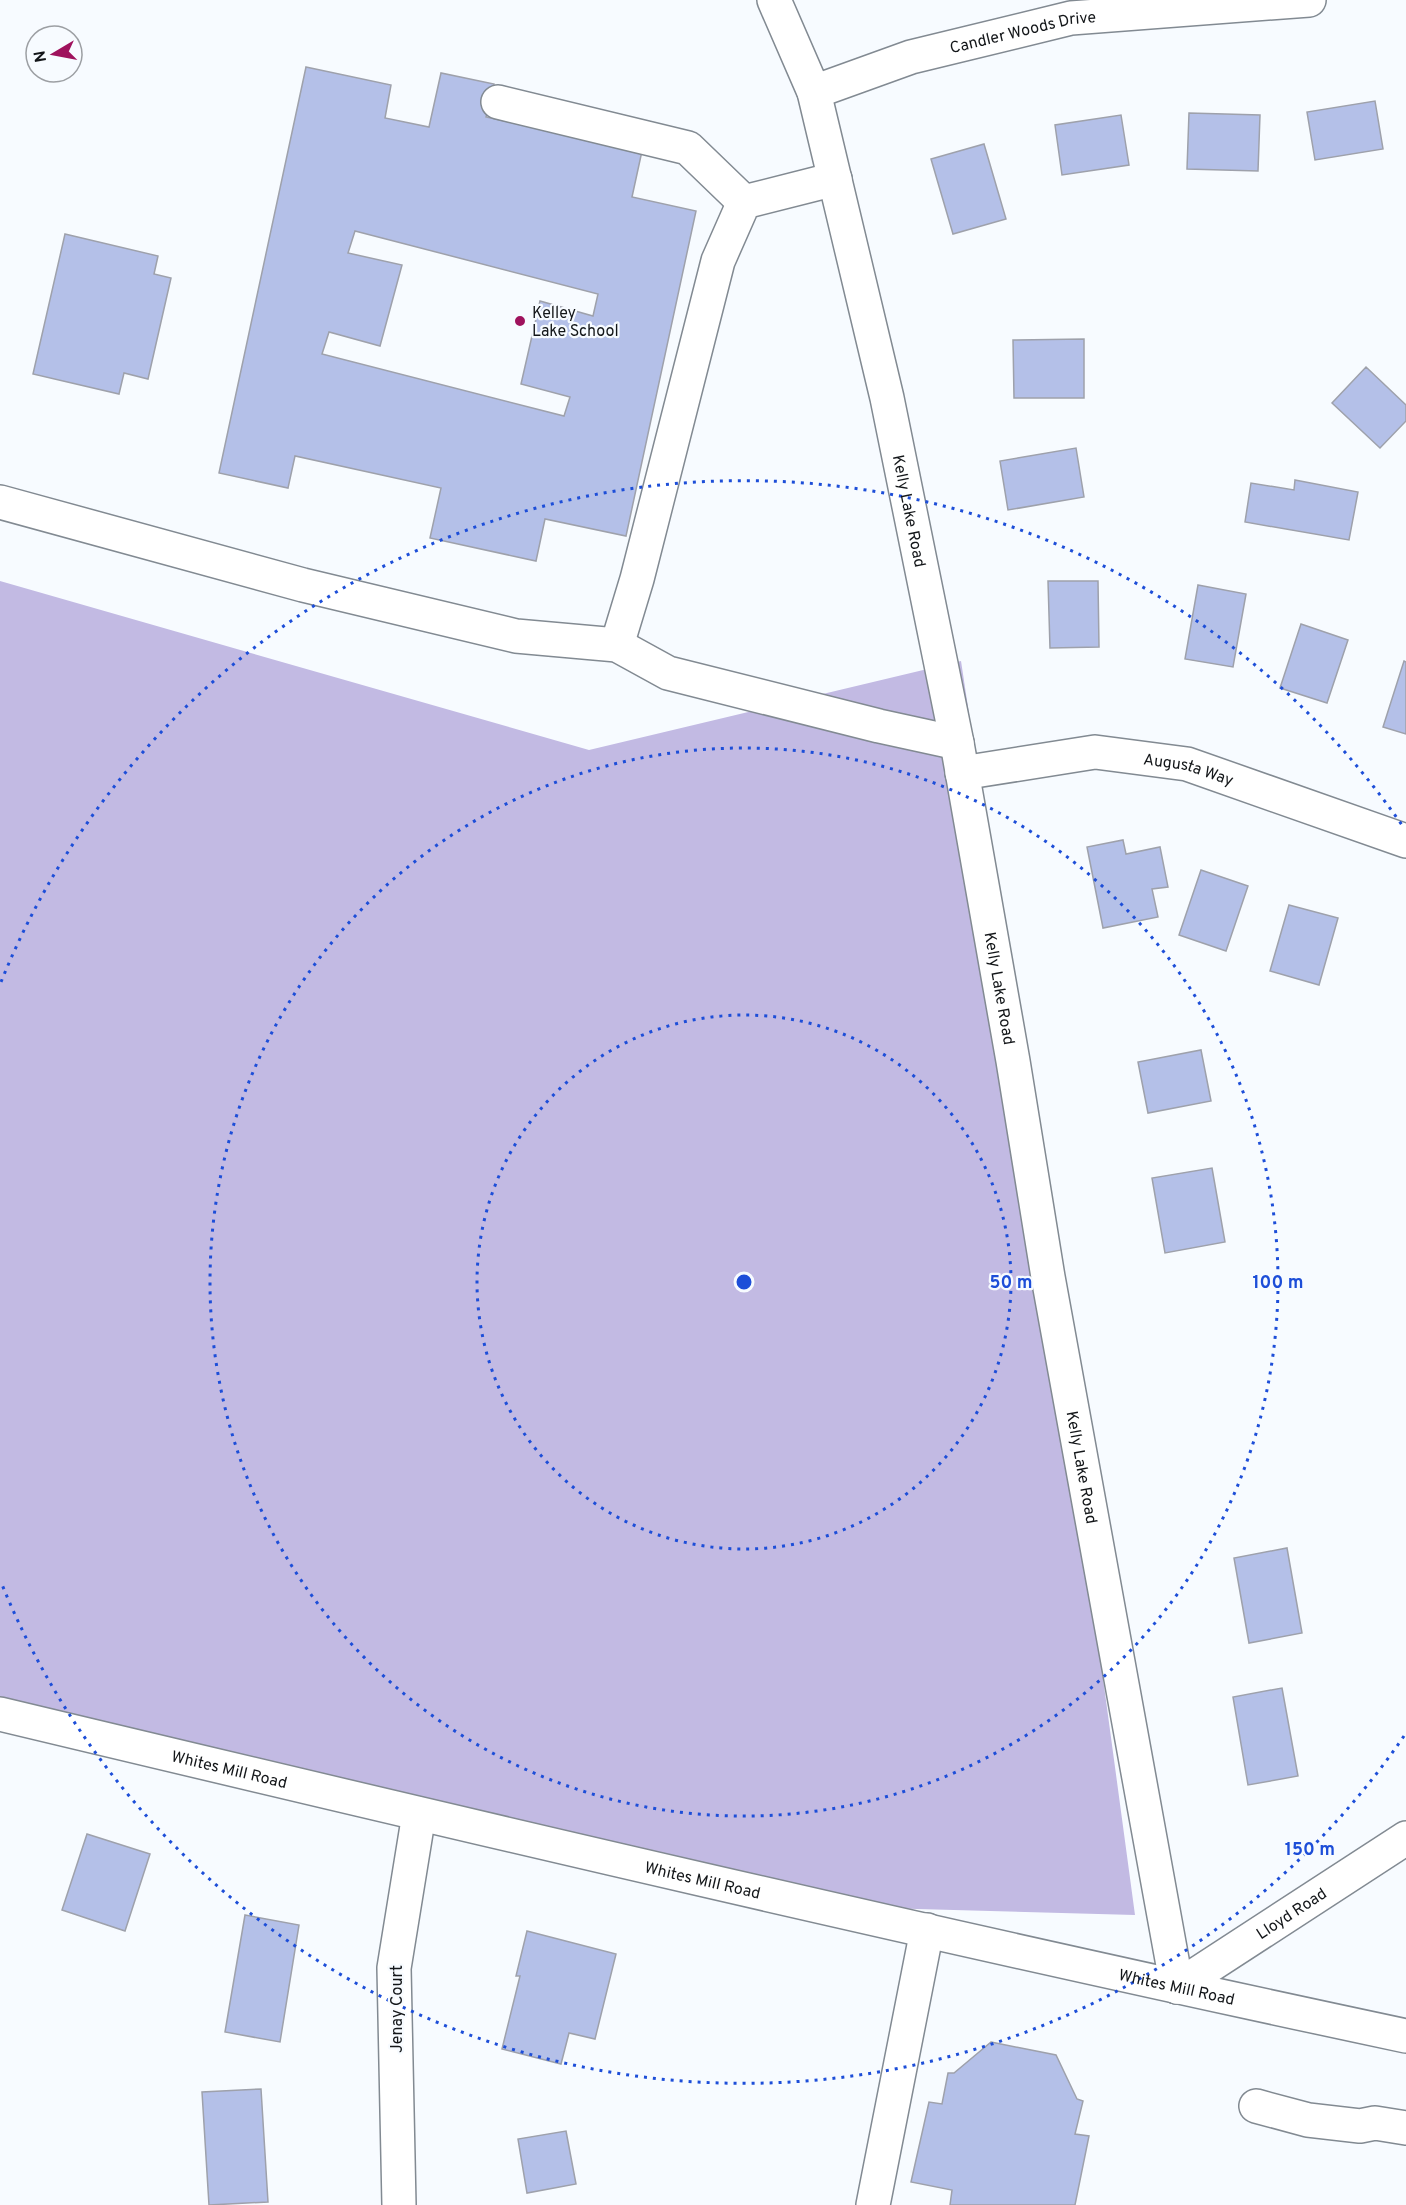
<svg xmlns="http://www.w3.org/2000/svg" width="1406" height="2205" font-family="Overpass,sans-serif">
	<rect width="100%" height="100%" fill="#f7fbff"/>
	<path fill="#c2bae3" d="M0,581L589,750L961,661L1001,924L1135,1915L770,1905L0,1729Z"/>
	<path fill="#b4c0e8" stroke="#9ea1ab" stroke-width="1.5" fill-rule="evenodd" d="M306,67L391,85L385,118L429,127L441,73L494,84L486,117L642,151L632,197L696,211L626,536L545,519L536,561L430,538L441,488L295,456L288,488L219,473ZM355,231L598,294L593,316L540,301L521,384L570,397L564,416L322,354L329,332L380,346L402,265L348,253Z
		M1375,101L1383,149L1315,160L1307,112Z
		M1189,113L1260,115L1258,171L1187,169Z
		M1121,115L1129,165L1062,175L1055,125Z
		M984,144L1006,219L953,234L931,159Z
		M65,234L158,256L154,274L171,278L148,379L124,373L119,394L33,374Z
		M1084,339V398H1014L1013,340Z
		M1366,367L1406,405V421L1380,448L1332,403Z
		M1076,448L1084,497L1008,510L1000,461Z
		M1295,480L1358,492L1349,540L1245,522L1251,483L1294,490Z
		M1048,581H1098L1099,647L1050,648Z
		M1198,585L1246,594L1233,667L1185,659Z
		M1301,624L1348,640L1327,703L1280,688Z
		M1404,661L1406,662V734L1383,727Z
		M1123,840L1126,854L1160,847L1168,887L1152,889L1158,917L1103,928L1087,847Z
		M1201,870L1248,886L1226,951L1179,935Z
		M1289,905L1338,918L1319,985L1270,971Z
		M1201,1050L1211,1101L1148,1113L1138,1062Z
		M1212,1168L1225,1242L1165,1253L1152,1178Z
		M1287,1548L1302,1633L1249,1643L1234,1558Z
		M1282,1688L1298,1776L1248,1785L1233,1697Z
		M87,1834L150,1854L125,1931L62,1910Z
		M245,1915L299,1925L280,2042L225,2032Z
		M527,1931L616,1954L595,2039L569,2033L561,2064L502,2049L520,1976H516Z
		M991,2042L1056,2055L1077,2099L1083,2101L1075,2134L1089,2136L1075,2205H950L952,2190L911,2182L929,2102L942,2104L948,2073H954Z
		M261,2089L268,2202L209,2205L202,2092Z
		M566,2131L576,2184L527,2193L518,2139Z"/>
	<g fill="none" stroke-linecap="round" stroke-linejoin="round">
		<defs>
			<g id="minor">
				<path id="s1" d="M774,0L814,92L887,398L957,743L1013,1061L1048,1277L1177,1987"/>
				<path id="s2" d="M814,92L911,57L1071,18L1309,0"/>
				<path d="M498,102L688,148L744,202"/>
				<path d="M0,502L303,585L516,636L617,645L668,673L879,726L957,743"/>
				<path d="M617,645L637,579L718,261L744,202L835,179"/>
				<path id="s3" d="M962,773L1095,752L1187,764L1406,841"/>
				<path id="s4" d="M0,1714C468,1826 936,1936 1406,2036"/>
				<path id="s5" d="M1177,1987L1406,1838"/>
				<path d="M1256,2106L1308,2120L1360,2126L1375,2123L1406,2128"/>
				<path d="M399,2205L394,1968L419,1814"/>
				<path d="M873,2205L927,1930"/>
			</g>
		</defs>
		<use href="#minor" stroke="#828a92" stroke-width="36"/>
		<use href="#minor" stroke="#fff" stroke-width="33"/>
	</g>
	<g fill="none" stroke="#1d4ed8" stroke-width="3" stroke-dasharray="3 6">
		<circle cx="744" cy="1282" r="267"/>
		<circle cx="744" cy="1282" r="534"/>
		<path d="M1404 1736A801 801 0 0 1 1 1582M1 982A801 801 0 0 1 1404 828"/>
	</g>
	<circle fill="#9f125d" stroke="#f7fbff" stroke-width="2" cx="520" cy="321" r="6"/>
	<g text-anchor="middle" stroke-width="4.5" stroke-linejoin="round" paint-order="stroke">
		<g font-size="16" fill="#131619" stroke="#f7fbff">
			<text dy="6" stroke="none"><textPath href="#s2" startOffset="218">Candler Woods Drive</textPath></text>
			<text dy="6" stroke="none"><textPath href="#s1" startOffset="530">Kelly Lake Road</textPath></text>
			<text dy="6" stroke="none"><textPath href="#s3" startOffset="230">Augusta Way</textPath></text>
			<text dy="6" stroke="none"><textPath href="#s1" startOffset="1016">Kelly Lake Road</textPath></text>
			<text dy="6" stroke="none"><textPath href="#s1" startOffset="1502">Kelly Lake Road</textPath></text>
			<text dy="6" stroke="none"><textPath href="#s4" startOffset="236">Whites Mill Road</textPath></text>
			<text dy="6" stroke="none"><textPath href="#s4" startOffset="722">Whites Mill Road</textPath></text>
			<text dy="6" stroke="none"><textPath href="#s5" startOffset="136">Lloyd Road</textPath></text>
			<text dy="6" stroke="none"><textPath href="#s4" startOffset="1208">Whites Mill Road</textPath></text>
			<text transform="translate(396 2009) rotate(-90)" y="6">Jenay Court</text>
		</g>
		<g font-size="16" fill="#131619" stroke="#f7fbff" text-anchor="start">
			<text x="532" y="318">Kelley<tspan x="532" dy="18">Lake School</tspan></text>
		</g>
	</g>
	<circle cx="744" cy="1282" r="9" fill="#1d4ed8" stroke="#f7fbff" stroke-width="3"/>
	<g font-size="18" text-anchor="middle" font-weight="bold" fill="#1d4ed8" stroke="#f7fbff" stroke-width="4.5" stroke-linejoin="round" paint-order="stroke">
		<text x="1011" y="1288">50 m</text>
		<text x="1278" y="1288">100 m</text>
		<text x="1310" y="1855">150 m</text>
	</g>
	<g transform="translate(54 54) rotate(260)"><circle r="28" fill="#f7fbff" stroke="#9c9fa3" stroke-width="1.5"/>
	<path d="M0-4.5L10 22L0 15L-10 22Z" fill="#9f125d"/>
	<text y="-9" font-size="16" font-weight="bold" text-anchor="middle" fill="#131619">N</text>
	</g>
</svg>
